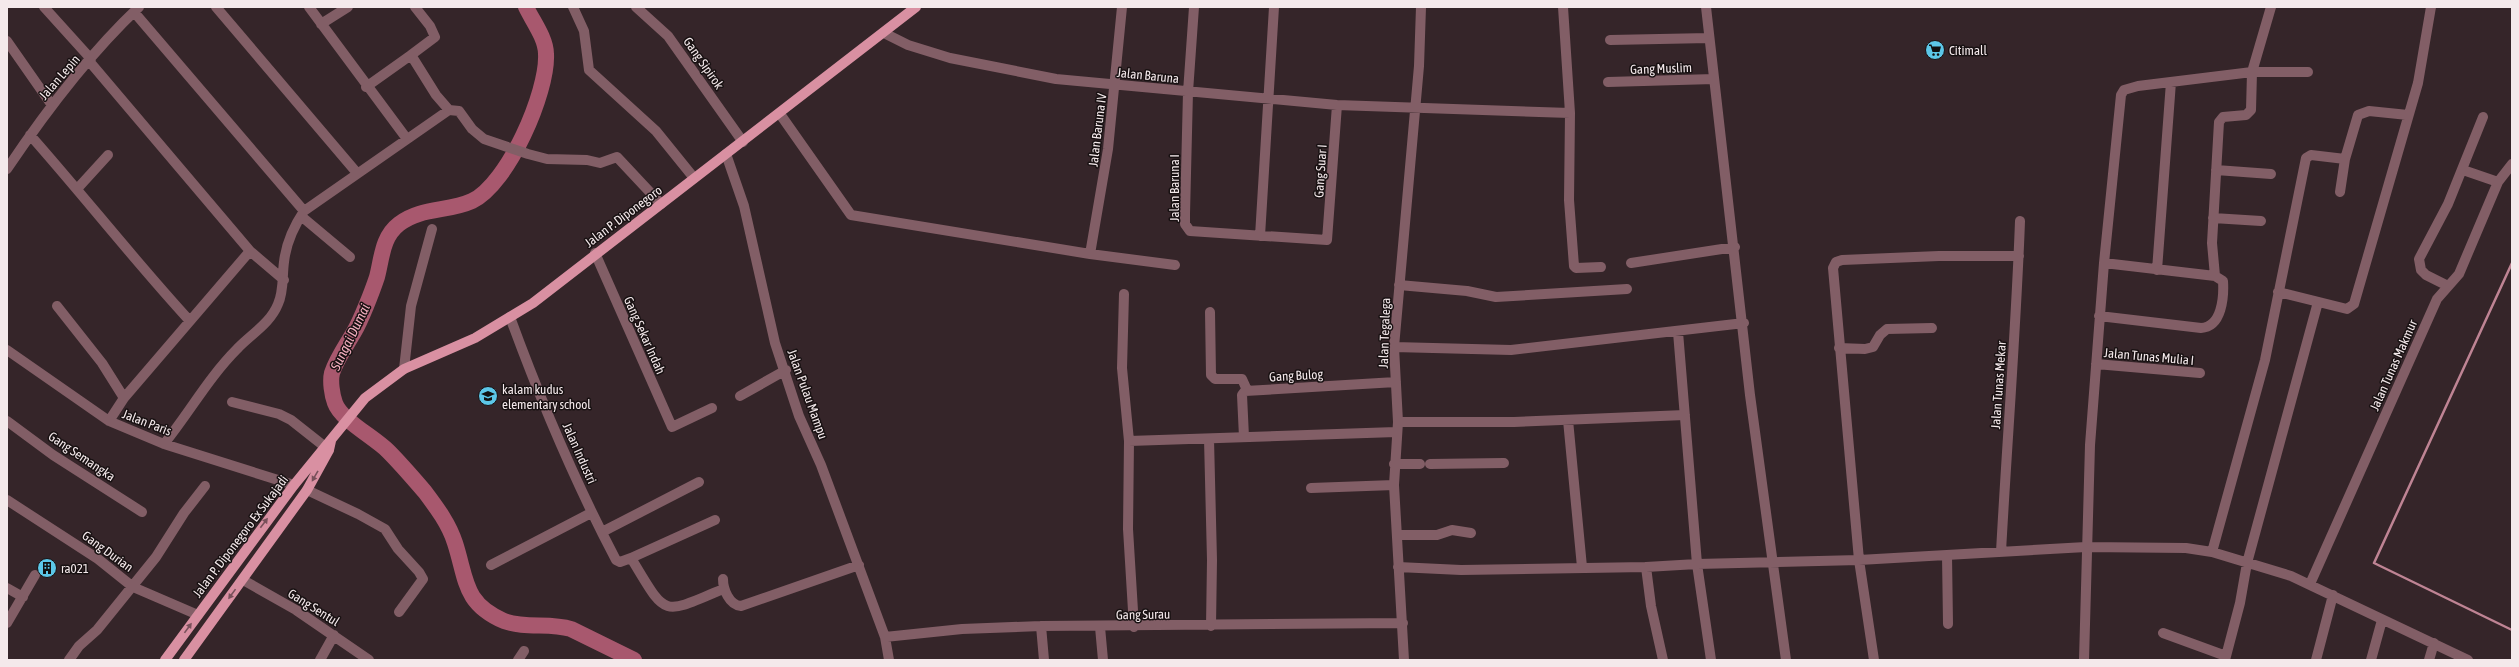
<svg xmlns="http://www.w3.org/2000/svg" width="2519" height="667" font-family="'Asap Condensed',sans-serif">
	<rect width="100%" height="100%" fill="#352529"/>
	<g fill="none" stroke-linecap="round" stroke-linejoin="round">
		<path stroke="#bf8494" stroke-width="2.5" d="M2512,263L2374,563L2512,630"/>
		<path stroke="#a8586e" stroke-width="16" d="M526,7C532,20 546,38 546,54C548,92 508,184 472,201C448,212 421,207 399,224C382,237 382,258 377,277C372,292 361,320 354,332C346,346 337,358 332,373C330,381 332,395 335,403C341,420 374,437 388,451C401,464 413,478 425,492C437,508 449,524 455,543C467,580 463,603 504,621C526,629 550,622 571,629L634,660"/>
		<path stroke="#825e66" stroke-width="10" d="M44,7L91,59
			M216,7L357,173
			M309,7L407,139
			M415,7L430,26L435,37L411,55L436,95L449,110
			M573,7L584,31L589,70L656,131L694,178
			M636,7L668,36L743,142
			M1194,7L1188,92L1185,214V224L1190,231L1327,240L1337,105
			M1563,7L1570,113L1569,200L1574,266L1576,268L1601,267
			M1706,7L1750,395L1786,660
			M134,12L304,211
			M321,24L348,7
			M884,33L908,45L950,58L1056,79L1337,105L1570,113
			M1610,40L1709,38
			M7,41L51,104
			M89,61L250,251L284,280
			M1608,82L1714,79
			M366,87L411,55
			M780,114L851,215L1090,254L1175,265
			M30,135C84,196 134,260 189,320
			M726,154L744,206L775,343L799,416L821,465L885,637L889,660
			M7,169C46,111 88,55 139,7
			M2216,170L2271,174
			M2463,170L2498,182
			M77,189L108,155
			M2340,192L2345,159L2358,115L2369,111L2408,115
			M301,216L350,257
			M2213,218L2261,221
			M1260,236L1274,7
			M595,253L672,427L712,408
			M1090,254L1108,149L1122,7
			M1631,263L1735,247
			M2104,263L2215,276
			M2157,270L2171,82
			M1399,285L1467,291L1496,297L1627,289
			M2448,286L2426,275L2421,270L2419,259L2448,204L2483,117
			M2278,292L2347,309L2354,304L2418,83L2431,7
			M1124,294L1122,368L1129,441L1128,529L1134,627
			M57,306L102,363L124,398
			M1210,312L1211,375L1215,379H1242L1247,390
			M2099,316L2201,328C2222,327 2224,297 2223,281L2215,276L2212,243L2219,122L2223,117L2246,115L2251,110L2252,72L2271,7
			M510,317C540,399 575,482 616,560L620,562L631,558L715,520
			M1678,332L1697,564L1711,660
			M1394,347L1511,350L1744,323
			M1839,348L1865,349L1873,347L1880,335L1887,329L1932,328
			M7,350L109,421L164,444L294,485
			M2096,364L2200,373
			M404,369L411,306L432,229
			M740,396L786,370
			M232,402L279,414L291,420L329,450
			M1568,420L1582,567
			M7,421L53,455L142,512
			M109,421L124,398L250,251
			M1398,422H1514L1685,415
			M1244,437L1242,395L1245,391L1396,382
			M1209,439L1212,560L1211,626
			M1129,441L1396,432
			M164,444C189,413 209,377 237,349C251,334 270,324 278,304C284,291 282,276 284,262C286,244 294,226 304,211L449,110L459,111L472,129L484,139L528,154L547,159L587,160L600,163L617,157L661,204
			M1394,464H1420
			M1430,464L1504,463
			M1311,488L1394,485
			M307,490L358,514L385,529L398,549L419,572L423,579L399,612
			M7,500L98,559L133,587L198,615
			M602,532L699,482
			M1398,535H1437L1452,530L1471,533
			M2001,552C2007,441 2016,331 2020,221
			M2212,552L2265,360L2306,158L2311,155L2345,159
			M1947,555L1948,624
			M631,558C667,617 660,616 723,589
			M491,565L591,513
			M1398,567L1461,570L1646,567L1697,564L1859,560L2086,547L2186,548L2212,552L2291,576L2468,660
			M1646,567L1651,606L1663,660
			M723,579C723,589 729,605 741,606L859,565
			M243,580L296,610L369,660
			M2310,584L2437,299L2459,274L2498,182L2512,164
			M7,588L23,597
			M7,623L35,575
			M1041,626L1044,660
			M1100,627L1103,660
			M2163,633L2226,656
			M885,637L962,629L1041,626L1403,623
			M69,660L79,646L97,630L156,557L184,513L205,486
			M320,660L334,635
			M518,660L524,651
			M1404,660L1394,485L1398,422L1394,347L1419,66L1421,7
			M1874,660L1859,560L1833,268L1836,262L1842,260L1939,256H2019
			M2084,660L2090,445L2104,263L2121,95L2124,90L2138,86L2252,72H2308
			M2225,660L2240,603L2247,563L2318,302
			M2316,660L2333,595
			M2371,660L2382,620
			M2429,660L2434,643"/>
		<path stroke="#d990a2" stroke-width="10" d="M165,660L294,485L365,398L404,369L475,338L533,303L916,7
			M184,660L307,490L329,450L331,441"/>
	</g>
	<defs><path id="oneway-solid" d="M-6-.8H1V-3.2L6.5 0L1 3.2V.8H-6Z"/></defs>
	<g fill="#78505a">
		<use href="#oneway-solid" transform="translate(315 476) rotate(120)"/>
		<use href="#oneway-solid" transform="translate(264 523) rotate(-53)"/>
		<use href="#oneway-solid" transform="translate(232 594) rotate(126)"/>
		<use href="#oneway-solid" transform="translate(188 628) rotate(-54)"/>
	</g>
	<defs>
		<symbol id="supermarket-disc" viewBox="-11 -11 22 22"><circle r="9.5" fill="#5cc7e8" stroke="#181112"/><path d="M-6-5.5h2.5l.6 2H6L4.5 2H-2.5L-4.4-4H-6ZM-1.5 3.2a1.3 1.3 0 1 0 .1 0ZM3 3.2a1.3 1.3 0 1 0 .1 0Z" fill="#111"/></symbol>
		<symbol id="school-disc" viewBox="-11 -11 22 22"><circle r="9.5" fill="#5cc7e8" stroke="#181112"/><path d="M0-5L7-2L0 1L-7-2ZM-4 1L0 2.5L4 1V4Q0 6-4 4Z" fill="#111"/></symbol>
		<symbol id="building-disc" viewBox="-11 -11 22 22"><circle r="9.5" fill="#5cc7e8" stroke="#181112"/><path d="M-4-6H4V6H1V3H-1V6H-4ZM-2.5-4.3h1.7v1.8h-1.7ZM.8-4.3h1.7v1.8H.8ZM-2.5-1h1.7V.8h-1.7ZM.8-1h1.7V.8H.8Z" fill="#111"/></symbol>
	</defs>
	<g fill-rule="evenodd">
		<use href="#supermarket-disc" x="1924" y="39" width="22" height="22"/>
		<use href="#school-disc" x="477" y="385" width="22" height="22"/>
		<use href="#building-disc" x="36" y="557" width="22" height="22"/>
	</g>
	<g text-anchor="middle" stroke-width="3" stroke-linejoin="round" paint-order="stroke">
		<g font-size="13" fill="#f4e9eb" stroke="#181112" text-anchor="start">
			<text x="1949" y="55">Citimall</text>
			<text x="502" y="394">kalam kudus<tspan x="502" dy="15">elementary school</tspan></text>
			<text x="61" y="573">ra021</text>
		</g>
		<g font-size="13" fill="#f4e9eb" stroke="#181112">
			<text transform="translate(704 63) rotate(55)" y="5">Gang Sipirok</text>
			<text transform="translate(1661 68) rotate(-2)" y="5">Gang Muslim</text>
			<text transform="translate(1148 75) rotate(6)" y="5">Jalan Baruna</text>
			<text transform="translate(59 77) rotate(-49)" y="5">Jalan Lepin</text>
			<text transform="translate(1097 130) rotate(-83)" y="5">Jalan Baruna IV</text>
			<text transform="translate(1320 171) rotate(-86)" y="5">Gang Suar I</text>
			<text transform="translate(1174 188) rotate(-90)" y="5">Jalan Baruna I</text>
			<text transform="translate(623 216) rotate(-37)" y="5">Jalan P. Diponegoro</text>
			<text transform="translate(1384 333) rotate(-88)" y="5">Jalan Tegalega</text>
			<text transform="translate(645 335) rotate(66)" y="5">Gang Sekar Indah</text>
			<text transform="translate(2149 356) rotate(5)" y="5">Jalan Tunas Mulia I</text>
			<text transform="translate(2393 365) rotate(-66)" y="5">Jalan Tunas Makmur</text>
			<text transform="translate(1296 375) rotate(-3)" y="5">Gang Bulog</text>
			<text transform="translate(1998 385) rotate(-86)" y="5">Jalan Tunas Mekar</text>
			<text transform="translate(808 394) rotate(70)" y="5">Jalan Pulau Mampu</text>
			<text transform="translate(147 422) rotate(21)" y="5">Jalan Paris</text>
			<text transform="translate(580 453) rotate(66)" y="5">Jalan Industri</text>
			<text transform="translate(82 456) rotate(34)" y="5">Gang Semangka</text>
			<text transform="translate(240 536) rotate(-53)" y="5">Jalan P. Diponegoro Ex Sukajadi</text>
			<text transform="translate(108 551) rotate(36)" y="5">Gang Durian</text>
			<text transform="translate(314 607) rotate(32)" y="5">Gang Sentul</text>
			<text transform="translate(1143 614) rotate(-1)" y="5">Gang Surau</text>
		</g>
		<g font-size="14" font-style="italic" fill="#f2aebe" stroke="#181112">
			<text transform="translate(350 337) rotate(-64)" y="5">Sungai Dumai</text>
		</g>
	</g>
	<rect width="2519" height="667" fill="none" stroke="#f4e9eb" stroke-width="16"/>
</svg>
